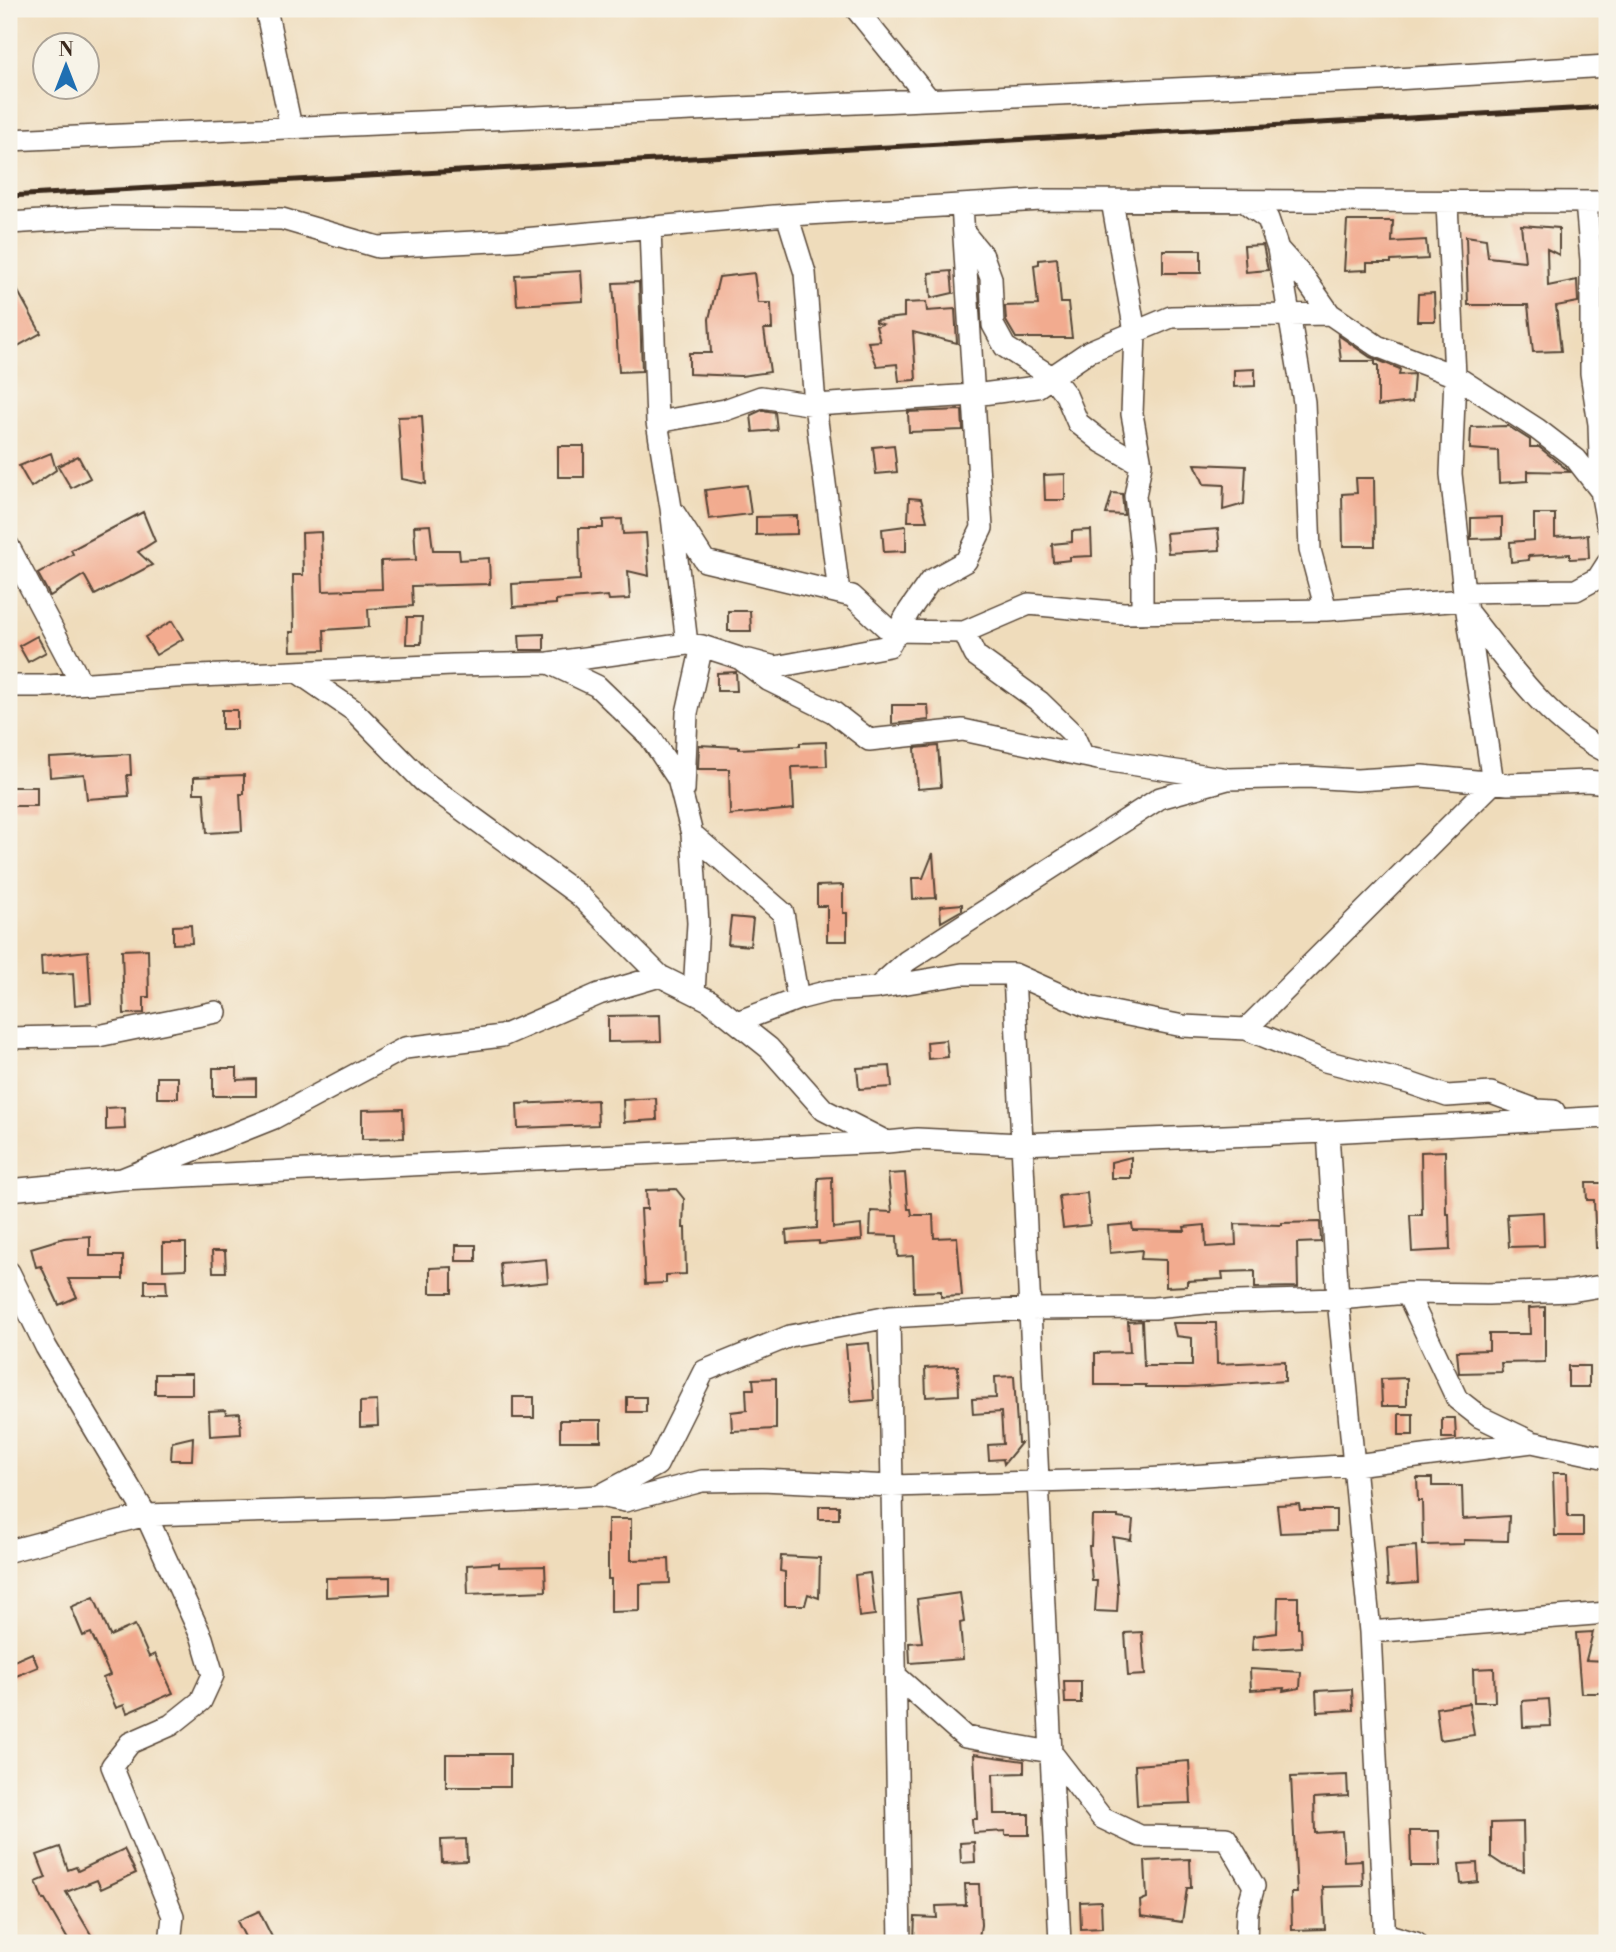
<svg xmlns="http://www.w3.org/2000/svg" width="1616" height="1952" font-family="'Libre Bodoni',serif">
	<rect width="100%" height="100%" fill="#f7f3e8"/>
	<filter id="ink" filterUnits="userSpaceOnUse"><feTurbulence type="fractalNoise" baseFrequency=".0143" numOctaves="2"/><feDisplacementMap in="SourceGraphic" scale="14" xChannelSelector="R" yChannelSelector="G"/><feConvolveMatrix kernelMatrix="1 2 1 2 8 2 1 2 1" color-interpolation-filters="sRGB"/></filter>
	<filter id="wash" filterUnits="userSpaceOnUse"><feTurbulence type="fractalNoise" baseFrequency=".00686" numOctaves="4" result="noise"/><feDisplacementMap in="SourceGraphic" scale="28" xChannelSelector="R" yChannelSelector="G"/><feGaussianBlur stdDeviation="1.57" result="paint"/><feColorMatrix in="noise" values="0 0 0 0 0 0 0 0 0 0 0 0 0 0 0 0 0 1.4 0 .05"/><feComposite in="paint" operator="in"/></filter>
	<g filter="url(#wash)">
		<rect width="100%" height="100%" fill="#efdcbb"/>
		<g id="blocks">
			<path fill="#f2ab8f" d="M1347,221H1393L1392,242L1426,240L1428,259L1391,261V263H1367V270L1344,271Z
				M1521,225L1559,228V255L1547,249L1548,286L1577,280L1578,302L1556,306L1561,351L1533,352L1528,305H1468L1466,236L1486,239L1488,257L1525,261Z
				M1263,245L1268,270L1246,272L1244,246Z
				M1163,250H1201V273H1163Z
				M1057,258L1061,303H1068L1072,338H1016L1006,321L1005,306L1038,305L1034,265L1039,264V260Z
				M581,271L583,301L517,305L515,275Z
				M951,271L953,293L931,298L929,273Z
				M754,273L758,303H771L772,329H764L770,372L741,376L689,374V353H711L709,319L719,277Z
				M9,275L41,333L9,351Z
				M639,282L642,371L619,372L613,283Z
				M1434,293L1435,321H1417L1418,294Z
				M926,302L927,311L955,309L957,343L913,332L916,380L899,381L897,364L877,366L868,342L880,341L876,326L882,324L875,322V320L904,317V303Z
				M1338,335L1370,357L1400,369L1399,375L1414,374L1412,402L1378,406V365H1375V361H1341Z
				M1255,369V386L1234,387V370Z
				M762,410L775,412L777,430L753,432L751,415Z
				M962,410L963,430L909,432L908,412Z
				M422,416L426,484L402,479L398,417Z
				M1508,426L1530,440V447H1539L1570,472L1528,471V481L1499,483L1498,451L1470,449L1471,427Z
				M894,445L897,472L876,474L873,447Z
				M558,446H584V477H558Z
				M51,453L56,470L31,487L19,466Z
				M78,456L90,478L71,488L58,466Z
				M1195,464L1246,466L1244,504L1223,510L1224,485L1204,484Z
				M1065,474V500H1045L1044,475Z
				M1356,478H1374L1375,546H1343L1342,494L1357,493Z
				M747,485L751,514L709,519L705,490Z
				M1112,493L1122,494L1124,515L1106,514Z
				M909,498L921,499L927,521H908Z
				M143,512L155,541L138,552L152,565L95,595L84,575L50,596L38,574L73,554L71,550Z
				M1534,514H1555V537L1588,535L1589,558L1570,559V554L1528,556L1529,560L1511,562L1510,542L1534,540Z
				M797,516V534L756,535V517Z
				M1502,517V538L1471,539V518Z
				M622,519L623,534L646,533L649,576L628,571L630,599L609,600L608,596L556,600V604L513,607L512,584L580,580L579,528H603V520Z
				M430,525L433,550H459L460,560L489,558L490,584L412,586L413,606L368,609L369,627L324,630L325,650L291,651L290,632H294L293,575H303L302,533L321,532L323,591L382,589L381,561L416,560L414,526Z
				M906,526V551L884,552L882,529Z
				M1218,529L1220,550L1168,553L1166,533Z
				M1091,530L1092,556L1070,557V560L1053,562L1052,544L1072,542V531Z
				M728,611H750L751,631H728Z
				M407,617H422L421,644H406Z
				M172,621L183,639L156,655L145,637Z
				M544,634V650H520L519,635Z
				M37,636L46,652L28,662L19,646Z
				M736,672L737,691H717V673Z
				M892,705H928L929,720L892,724Z
				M222,710H237V729H222Z
				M826,742L827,766L792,767L794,809L730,815L729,769H698L699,745L739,747V749L800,746V743Z
				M938,746L941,787L918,789L915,748Z
				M130,754L131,775H127L129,796L87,799L84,774L50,777L49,758Z
				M244,775V794H240L242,831L207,833L204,793H194V777Z
				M11,787H37V806H11Z
				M933,853L936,898L913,899L912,878H923Z
				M843,885V913H847V941H827V906H817V886Z
				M962,904V910L941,922L940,906Z
				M731,917L753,919L750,946L728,944Z
				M191,925L192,943L173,944V926Z
				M148,949L149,997H144V1013L124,1014L122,950Z
				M88,951L91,1003L75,1005L73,973L42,975L41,956Z
				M660,1015L661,1041L608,1042V1016Z
				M946,1040L948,1057L928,1059L927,1042Z
				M890,1066L892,1087L859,1089L857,1068Z
				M213,1068H237V1080L256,1079V1096H213Z
				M157,1077H178V1098H157Z
				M656,1098L657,1120L624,1122L623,1100Z
				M597,1100L598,1125L518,1128L517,1104Z
				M124,1107L125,1129L106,1130V1108Z
				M403,1109L404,1138L362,1139V1110Z
				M1445,1151L1446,1214H1449L1450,1250L1412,1252L1410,1215H1422L1421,1152Z
				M1131,1157V1178H1111V1162Z
				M905,1173L908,1209H911L912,1215H933L934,1238L957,1237L962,1296L941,1297V1291L914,1292L913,1256L898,1257L897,1236L870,1235L871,1211L892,1212L888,1174Z
				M832,1177L833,1228L861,1225L862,1240L819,1244V1241L787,1243L786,1231L817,1228L818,1178Z
				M1586,1183H1607V1248H1596L1594,1200H1587Z
				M676,1189L684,1199L683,1228H685L686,1274L666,1275V1283L645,1284L641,1209H647L646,1190Z
				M1087,1193L1090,1225L1063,1228L1059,1196Z
				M1543,1212L1544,1246L1509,1247L1507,1214Z
				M1320,1222L1321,1242L1297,1243L1298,1287L1255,1288V1271L1222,1272L1223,1279L1187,1281V1286L1166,1287V1260L1141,1259L1142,1250L1110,1253L1108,1226L1132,1224L1133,1230L1185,1231L1184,1227L1205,1225L1206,1247L1236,1245L1235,1224L1282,1225V1223Z
				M90,1236V1256H123V1279H68L77,1297L59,1305L41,1266L36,1267L31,1248L64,1238Z
				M163,1243H186V1269L163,1270Z
				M456,1245H476V1261H456Z
				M212,1251H225L226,1272H213Z
				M546,1259L548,1282L502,1287L500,1263Z
				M452,1267V1293H430V1268Z
				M145,1280H166L167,1294H145Z
				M1545,1307V1362L1501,1363L1502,1372L1459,1373L1457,1351L1489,1350V1334H1530L1529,1308Z
				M1142,1321L1144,1366H1192V1338L1176,1336L1173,1323H1216L1217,1364L1285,1361V1381L1188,1387H1146V1385H1095V1353L1130,1352L1128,1322Z
				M869,1343L874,1400L851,1402L846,1345Z
				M958,1366L959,1395L926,1397L925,1368Z
				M1568,1366H1589V1387H1568Z
				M155,1374H192V1394H155Z
				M1014,1376L1018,1443H1021L1004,1464L1003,1459L989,1460L988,1445L1003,1444L1001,1412L973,1414L972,1399L996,1398L995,1377Z
				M776,1378V1429L732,1431L731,1412L747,1410L746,1389H754L753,1379Z
				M1407,1378V1406H1382L1381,1379Z
				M513,1397H534V1418H513Z
				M627,1397H646V1412H627Z
				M377,1401L378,1426L360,1427V1402Z
				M225,1410L226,1414L240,1413L241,1434L210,1436L209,1411Z
				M1399,1414H1413V1435H1399Z
				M1442,1418H1455L1456,1438H1442Z
				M560,1420H601V1441H560Z
				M193,1437L192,1460H171L172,1442Z
				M1553,1473H1567L1568,1517H1583V1536H1555Z
				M1417,1478H1432V1486H1462L1463,1519L1509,1516L1508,1541L1464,1540V1544L1423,1545L1422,1501H1418Z
				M1299,1504L1300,1510H1336V1531L1280,1533L1277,1505Z
				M819,1506H839V1519H819Z
				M1092,1516H1118V1518L1133,1520L1131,1540L1113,1537L1118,1594L1117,1612L1095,1611L1097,1581H1092L1089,1546H1091Z
				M608,1519H631V1560L669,1559L670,1583L640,1584V1611L611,1612V1579H608Z
				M1416,1546L1418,1583L1388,1585L1386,1548Z
				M781,1556L820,1558L819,1598L808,1594L805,1605H785V1572L780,1571Z
				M499,1563V1567L545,1566L546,1591L468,1594L467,1565Z
				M870,1573L875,1615L859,1617L855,1575Z
				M390,1577V1594L326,1597V1578Z
				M960,1593L964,1622L960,1623L963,1659L910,1663L909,1643L922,1642L917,1599Z
				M94,1597L110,1636L135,1625L149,1657L155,1654L173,1693L127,1713L124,1705L116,1708L103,1678L110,1675L91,1633L83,1636L71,1607Z
				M1278,1597H1298V1628H1301L1302,1647L1252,1650L1253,1636L1277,1633Z
				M1142,1632L1145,1675L1128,1676L1125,1633Z
				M1593,1632L1586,1660L1607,1661V1693H1581L1576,1633Z
				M32,1653L38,1667L9,1679V1663Z
				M1494,1668L1495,1702H1474L1473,1669Z
				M1250,1669L1301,1672L1300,1688L1283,1691L1284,1688L1251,1690Z
				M1064,1681H1081V1703H1065Z
				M1352,1689L1353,1710L1317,1712L1316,1691Z
				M1549,1699L1551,1726L1523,1727L1522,1701Z
				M1469,1703L1474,1735L1440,1740L1436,1708Z
				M446,1754H510V1787H446Z
				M974,1754L1024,1761V1773L993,1774L994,1814H1029V1835H1005V1831L973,1833L972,1819H977Z
				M1189,1761L1191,1803L1137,1805L1135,1765Z
				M1347,1775L1348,1796L1314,1798L1315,1833L1342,1831L1344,1861L1362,1860L1363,1886L1323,1887L1325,1929L1292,1930L1291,1893H1297L1291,1777Z
				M1523,1822L1524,1871L1503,1865L1491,1857V1823Z
				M1410,1831H1439L1440,1866H1411Z
				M466,1839L467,1861L442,1862L441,1840Z
				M974,1842L975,1862L961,1863L960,1843Z
				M60,1847L68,1870L76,1867L78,1871L124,1849L136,1873L101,1889L97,1880L66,1892L96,1943H70L45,1900H43L36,1882L46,1878L37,1855Z
				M1190,1859L1191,1888H1187L1182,1922L1141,1916L1140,1901L1147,1898L1145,1861Z
				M1477,1863L1478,1882L1461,1884L1459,1864Z
				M965,1884H979L981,1925L978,1943L914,1940L915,1917L937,1918L936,1906L966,1905Z
				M1101,1901L1102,1928L1081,1929L1080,1902Z
				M259,1911L275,1943H248L237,1921Z"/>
		</g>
	</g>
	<g filter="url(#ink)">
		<use href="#blocks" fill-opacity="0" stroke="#564536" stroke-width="2"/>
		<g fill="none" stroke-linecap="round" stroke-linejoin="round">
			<defs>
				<path id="minor" d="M266,9L291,127
					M856,9L929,99
					M9,140L1379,80L1607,66
					M1112,201L1135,332L1132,414L1141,464L1135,496L1142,557V613
					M1245,202L1268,219L1278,249L1306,280L1330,314L1377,346L1455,376L1537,429L1576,459L1601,491H1607
					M1586,202L1591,260V373L1599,424L1601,491L1607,524
					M1447,203L1455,376L1451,474L1464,592L1576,590L1598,578L1607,564
					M787,215L805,273L815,405L839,593
					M9,223L108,217L282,219L378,247L513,240L774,216L1041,200L1607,202
					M650,227L657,422L671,508L687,644
					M964,233L983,256L991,278L993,325L1005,347L1052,377L1066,395L1078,423L1102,442L1141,464
					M1278,249L1304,402L1310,550L1326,610
					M657,422L725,410L761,397L815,405L974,395L1037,387L1090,351L1171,317L1330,314
					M671,508L705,561L852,596L890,631L964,632L975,655L1040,702L1073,734L1083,756
					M9,547L81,683
					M1469,614C1509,664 1548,723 1607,752
					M964,632L1029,604L1123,613L1326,610L1465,600
					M749,660L775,667L889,646L909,611L930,581L966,561L982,528L962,205
					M549,663L597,686L650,737L678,779L692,834L783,913L798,999
					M299,673L353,710L423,781L579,895L660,976L710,1001L769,1048L824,1110L887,1142L917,1139L1021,1144L1328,1132L1607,1117
					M9,686H47L175,677L453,665L549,663L687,644L702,646L739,658L768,680L833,712L869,740L963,730L1098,759L1228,779
					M684,790L687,713L702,646
					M692,834L698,923L694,993
					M1014,974L1060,1943
					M877,988L962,974H1014L1088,1007L1183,1026L1246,1029L1325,1061L1409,1083L1447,1096L1491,1093L1537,1110L1554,1111
					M737,1022L798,999L829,991L877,988L907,961L1160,798L1228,779L1307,777L1357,780L1422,776L1508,784L1587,781L1607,783
					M1246,1029L1493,783L1464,592
					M9,1038L98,1036L216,1012
					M1328,1132L1338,1299L1370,1632L1385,1943
					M122,1179L885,1142
					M9,1190L122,1179L274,1118L405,1048L502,1036L599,994L660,976
					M9,1272L46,1347L146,1515L202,1638L213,1675L201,1701L171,1725L130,1743L112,1766L173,1916L170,1943
					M1407,1293L1457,1399L1480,1417L1532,1442L1607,1458
					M889,1317L900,1943
					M599,1496L657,1465L704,1371L790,1336L889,1317L1029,1309L1154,1308L1205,1303L1338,1299L1407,1293L1488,1294L1571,1291L1607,1285
					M9,1551L146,1515L385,1508L599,1496L625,1501L702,1481L762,1480L892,1486L1145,1479L1355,1465L1532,1442
					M1370,1632L1607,1613
					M895,1675L965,1737L1051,1752L1102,1818L1140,1836L1226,1838L1254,1886L1247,1911L1246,1943
					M1385,1934L1416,1943"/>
			</defs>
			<use href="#minor" stroke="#564536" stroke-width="24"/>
			<use href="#minor" stroke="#fff" stroke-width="21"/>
			<path stroke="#3b2a1e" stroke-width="5" d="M9,196L1607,107"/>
		</g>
	</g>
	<rect width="1616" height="1952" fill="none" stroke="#f7f3e8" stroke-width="35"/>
	<g transform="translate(66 66)"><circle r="33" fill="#f7f3e8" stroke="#aca397" stroke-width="2"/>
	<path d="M0-5L12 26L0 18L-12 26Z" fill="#1f6fb2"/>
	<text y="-10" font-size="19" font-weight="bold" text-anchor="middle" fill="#3b2a1e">N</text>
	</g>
</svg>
